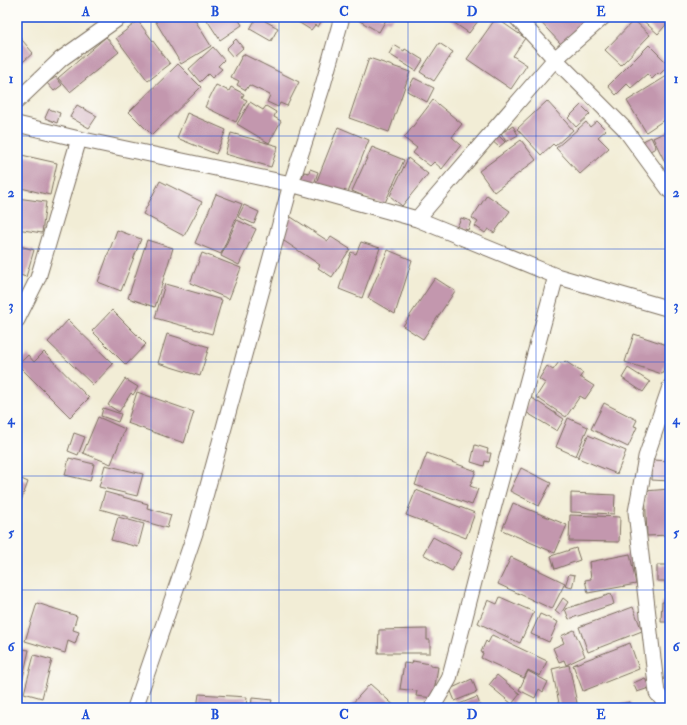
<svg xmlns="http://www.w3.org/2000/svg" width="687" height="725" font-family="'IM FELL Double Pica',serif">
	<rect width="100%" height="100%" fill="#fdfcf7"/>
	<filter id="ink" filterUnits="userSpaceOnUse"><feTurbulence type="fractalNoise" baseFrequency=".025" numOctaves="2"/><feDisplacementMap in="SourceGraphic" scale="8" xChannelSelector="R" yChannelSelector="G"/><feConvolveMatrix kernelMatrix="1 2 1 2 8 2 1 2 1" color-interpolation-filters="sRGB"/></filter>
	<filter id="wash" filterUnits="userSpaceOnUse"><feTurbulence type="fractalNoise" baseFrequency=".012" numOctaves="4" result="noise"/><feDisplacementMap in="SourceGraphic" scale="16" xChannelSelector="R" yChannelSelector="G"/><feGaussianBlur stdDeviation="0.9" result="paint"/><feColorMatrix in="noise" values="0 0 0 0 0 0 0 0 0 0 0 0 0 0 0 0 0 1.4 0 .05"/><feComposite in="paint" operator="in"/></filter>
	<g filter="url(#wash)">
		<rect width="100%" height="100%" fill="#f2edd6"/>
		<g id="blocks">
			<path fill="#c397ae" d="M153,17H193L211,46L181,64Z
				M205,17H237L242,25L220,40Z
				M257,17H267L265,21L278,28L271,41L250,29Z
				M290,17H321L323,18L318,27L315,25L311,30Z
				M359,17H394L390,22L386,20L379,32L358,20Z
				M448,17H481L469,33L447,18Z
				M536,17H580L585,22L561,44Z
				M639,17H670V20L658,34Z
				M496,18L525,38L513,56L527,65L511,89L467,59Z
				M634,20L650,35L621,65L605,50Z
				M138,21L170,64L148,81L116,38Z
				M17,34L33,53L17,67Z
				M106,37L119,52L70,92L58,78Z
				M236,39L243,48L233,57L226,49Z
				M439,43L453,52L434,81L420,72Z
				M394,45L404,51L405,49L423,60L416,71L389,54Z
				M649,45L669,65L659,75L658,73L652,79L647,74L631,88L627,84L616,95L608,86Z
				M213,47L224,60L218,66L222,69L212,78L208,74L200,82L189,69Z
				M243,54L299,82L287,106L280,103L278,107L267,102L270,95L249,85L246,90L237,85L239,81L231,77Z
				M369,58L410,72L389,132L349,118Z
				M178,64L201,87L152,135L129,112Z
				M670,74V116L646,132L627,101Z
				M56,77L62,85L54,91L47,83Z
				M414,78L434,88L427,102L407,91Z
				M216,85L229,91L231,87L244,94L242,98L247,100L236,122L205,107Z
				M433,100L462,124L452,137L461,145L442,169L434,162L430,166L413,153L417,148L404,138Z
				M547,101L573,130L555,146L553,144L541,155L517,129Z
				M250,102L263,110L266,106L276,112L274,117L281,121L269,143L237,124Z
				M77,105L97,116L89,128L70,117Z
				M581,105L590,114L576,127L568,118Z
				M49,109L60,113L57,123L45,118Z
				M187,113L226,130L216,154L177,138Z
				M597,121L606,130L598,137L609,148L580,174L556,148L586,122L590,127Z
				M513,126L518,135L506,142L501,133Z
				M338,127L369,140L347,195L316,183Z
				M670,130V172L653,138Z
				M231,133L278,146L271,167L225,154Z
				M497,134L505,142L499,147L491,140Z
				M651,137L656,148L648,152L643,141Z
				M521,140L536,160L494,192L479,171Z
				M372,147L404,160L384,205L352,191Z
				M17,154L57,163L50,195L17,187Z
				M408,158L428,174L402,206L390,196Z
				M310,169L318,172L313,187L300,183L304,172L309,173Z
				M160,181L202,202L184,236L143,214Z
				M216,194L242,204L221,254L195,243Z
				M487,195L510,211L494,233L488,229L485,233L475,226L478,222L472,218Z
				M17,198L46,202L42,233L17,229Z
				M244,205L259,212L254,224L238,217Z
				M291,217L328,241L331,237L350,249L332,277L318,268L320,265L278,237Z
				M461,218L471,221L468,230L457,227Z
				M237,220L256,229L239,265L221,256Z
				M117,230L141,239L121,291L98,282Z
				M147,240L173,248L155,307L128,298Z
				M361,242L380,248L362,298L339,289L351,252L356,254Z
				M17,245L34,250L26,277L17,274Z
				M388,250L412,260L395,314L368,298Z
				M202,253L241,268L229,299L190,283Z
				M435,278L455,291L423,339L403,326Z
				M165,284L222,300L212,334L155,318Z
				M112,310L146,344L126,365L92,331Z
				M68,320L113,364L93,385L48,342Z
				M167,334L209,347L200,376L158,363Z
				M634,334L670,346V350L662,374L625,362Z
				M44,352L89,398L70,417L18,365L28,355L34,362Z
				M565,361L583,373L580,377L594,386L585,399L580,396L566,417L536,397L545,383L539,379L547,366L553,370L559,362L562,364Z
				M628,368L650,382L643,392L622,378Z
				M125,379L138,387L133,395L131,393L119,412L108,405Z
				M137,392L194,412L184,443L127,423Z
				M532,398L564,419L557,431L524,411Z
				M604,403L637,420L634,426L637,427L628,447L591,429Z
				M103,408L121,414L118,422L101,416Z
				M98,417L125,429L111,464L83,453Z
				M568,418L588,427L576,456L556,447Z
				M74,433L85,437L78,455L68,451Z
				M588,435L626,451L617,474L578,458Z
				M475,445L488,449L487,453H491L489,462L485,461L484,466L471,462Z
				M427,453L476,471L470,486L478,489L472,505L415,485Z
				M69,458L94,464L90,481L65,475Z
				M653,460L670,461V481L652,480Z
				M105,465L143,474L137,496L99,487Z
				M521,468L551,483L539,506L510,491Z
				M17,477L28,482L19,506L17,505Z
				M670,489V535L647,536L645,491Z
				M416,490L475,513L466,538L406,515Z
				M105,492L148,504L147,508L171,515L167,528L100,509Z
				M571,493L615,495L614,514L571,512Z
				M513,503L567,525L555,553L502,530Z
				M570,515L620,517L619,542L569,541Z
				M118,517L144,524L138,547L111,540Z
				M433,537L462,553L452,571L423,554Z
				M576,548L580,560L555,569L551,556Z
				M630,554L636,584L588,593L585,580L591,579L589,562Z
				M511,557L565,583L552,609L498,584Z
				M657,565H670V591H665V581H657Z
				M569,574L575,575L572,588L565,586Z
				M611,594L614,604L569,619L565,609Z
				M500,597L534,612L520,643L478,623L488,600L497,604Z
				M563,598L568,602L560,615L555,611Z
				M662,602H670V622H661Z
				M37,603L77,616L73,630L79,632L75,644L68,641L65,653L25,641Z
				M633,607L642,631L588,652L579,627Z
				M540,614L558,622L549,642L531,634Z
				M427,629V640H430V653H378L379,630Z
				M574,630L585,656L566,665L564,660L559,662L553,648L564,643L561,636Z
				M492,635L547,661L540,676L528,670L524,678L481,658L483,653L481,652L486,641L488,643Z
				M630,643L639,669L583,691L573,665Z
				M17,648L29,650L18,700H17Z
				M34,655L52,660L42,698L24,693Z
				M413,661L430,664V666L438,667L433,698L416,696L417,691L400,689L404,663L412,664Z
				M569,665L578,708H560L552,669Z
				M528,671L548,682L543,692L539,689L535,698L519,690Z
				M497,675L520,694L512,704L489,685Z
				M645,678L649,688L637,692L633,683Z
				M472,679L477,692L455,701L450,689Z
				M370,684L397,708L349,707Z
				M199,694L247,697L246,708H197Z
				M477,697L481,708H449Z
				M252,698L272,700L270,708H251Z
				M630,702L631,708H606V707Z"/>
		</g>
	</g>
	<g filter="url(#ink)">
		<use href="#blocks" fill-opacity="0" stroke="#7b6e5e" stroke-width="1"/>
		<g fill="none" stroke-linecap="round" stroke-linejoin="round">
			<defs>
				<path id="minor" d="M516,17L555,59L624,128L670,191
					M17,101L61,59L120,17
					M17,124L79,139L291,184L417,219L556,276L670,309
					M417,219L555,59L603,17
					M17,320L38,278L79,139
					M135,708L195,533L291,184L323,85L342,17
					M432,708L449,679L489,524L556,276
					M669,708L657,693L636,512L646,457L670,387"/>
			</defs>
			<use href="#minor" stroke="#7b6e5e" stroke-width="17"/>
			<use href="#minor" stroke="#fff" stroke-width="15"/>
		</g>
	</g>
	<path fill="none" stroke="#1d4ed8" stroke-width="1" stroke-opacity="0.55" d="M151,17V708M279,17V708M408,17V708M536,17V708M17,136H670M17,249H670M17,362H670M17,476H670M17,590H670"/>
	<rect width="687" height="725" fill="none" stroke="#fdfcf7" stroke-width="44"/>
	<rect x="22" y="22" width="643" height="681" fill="none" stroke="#1d4ed8" stroke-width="1.5"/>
	<g font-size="13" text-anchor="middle" font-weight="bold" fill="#1d4ed8">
		<text x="86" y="16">A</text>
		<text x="215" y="16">B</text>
		<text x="344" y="16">C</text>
		<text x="472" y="16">D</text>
		<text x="601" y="16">E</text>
		<text x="11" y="83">1</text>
		<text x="676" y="83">1</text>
		<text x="11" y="197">2</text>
		<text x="676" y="197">2</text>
		<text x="11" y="310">3</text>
		<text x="676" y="310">3</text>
		<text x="11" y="424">4</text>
		<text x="676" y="424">4</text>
		<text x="11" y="537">5</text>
		<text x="676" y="537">5</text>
		<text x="11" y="651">6</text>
		<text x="676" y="651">6</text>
		<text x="86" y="719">A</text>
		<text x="215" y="719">B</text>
		<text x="344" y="719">C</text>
		<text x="472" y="719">D</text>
		<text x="601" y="719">E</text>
	</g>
</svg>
